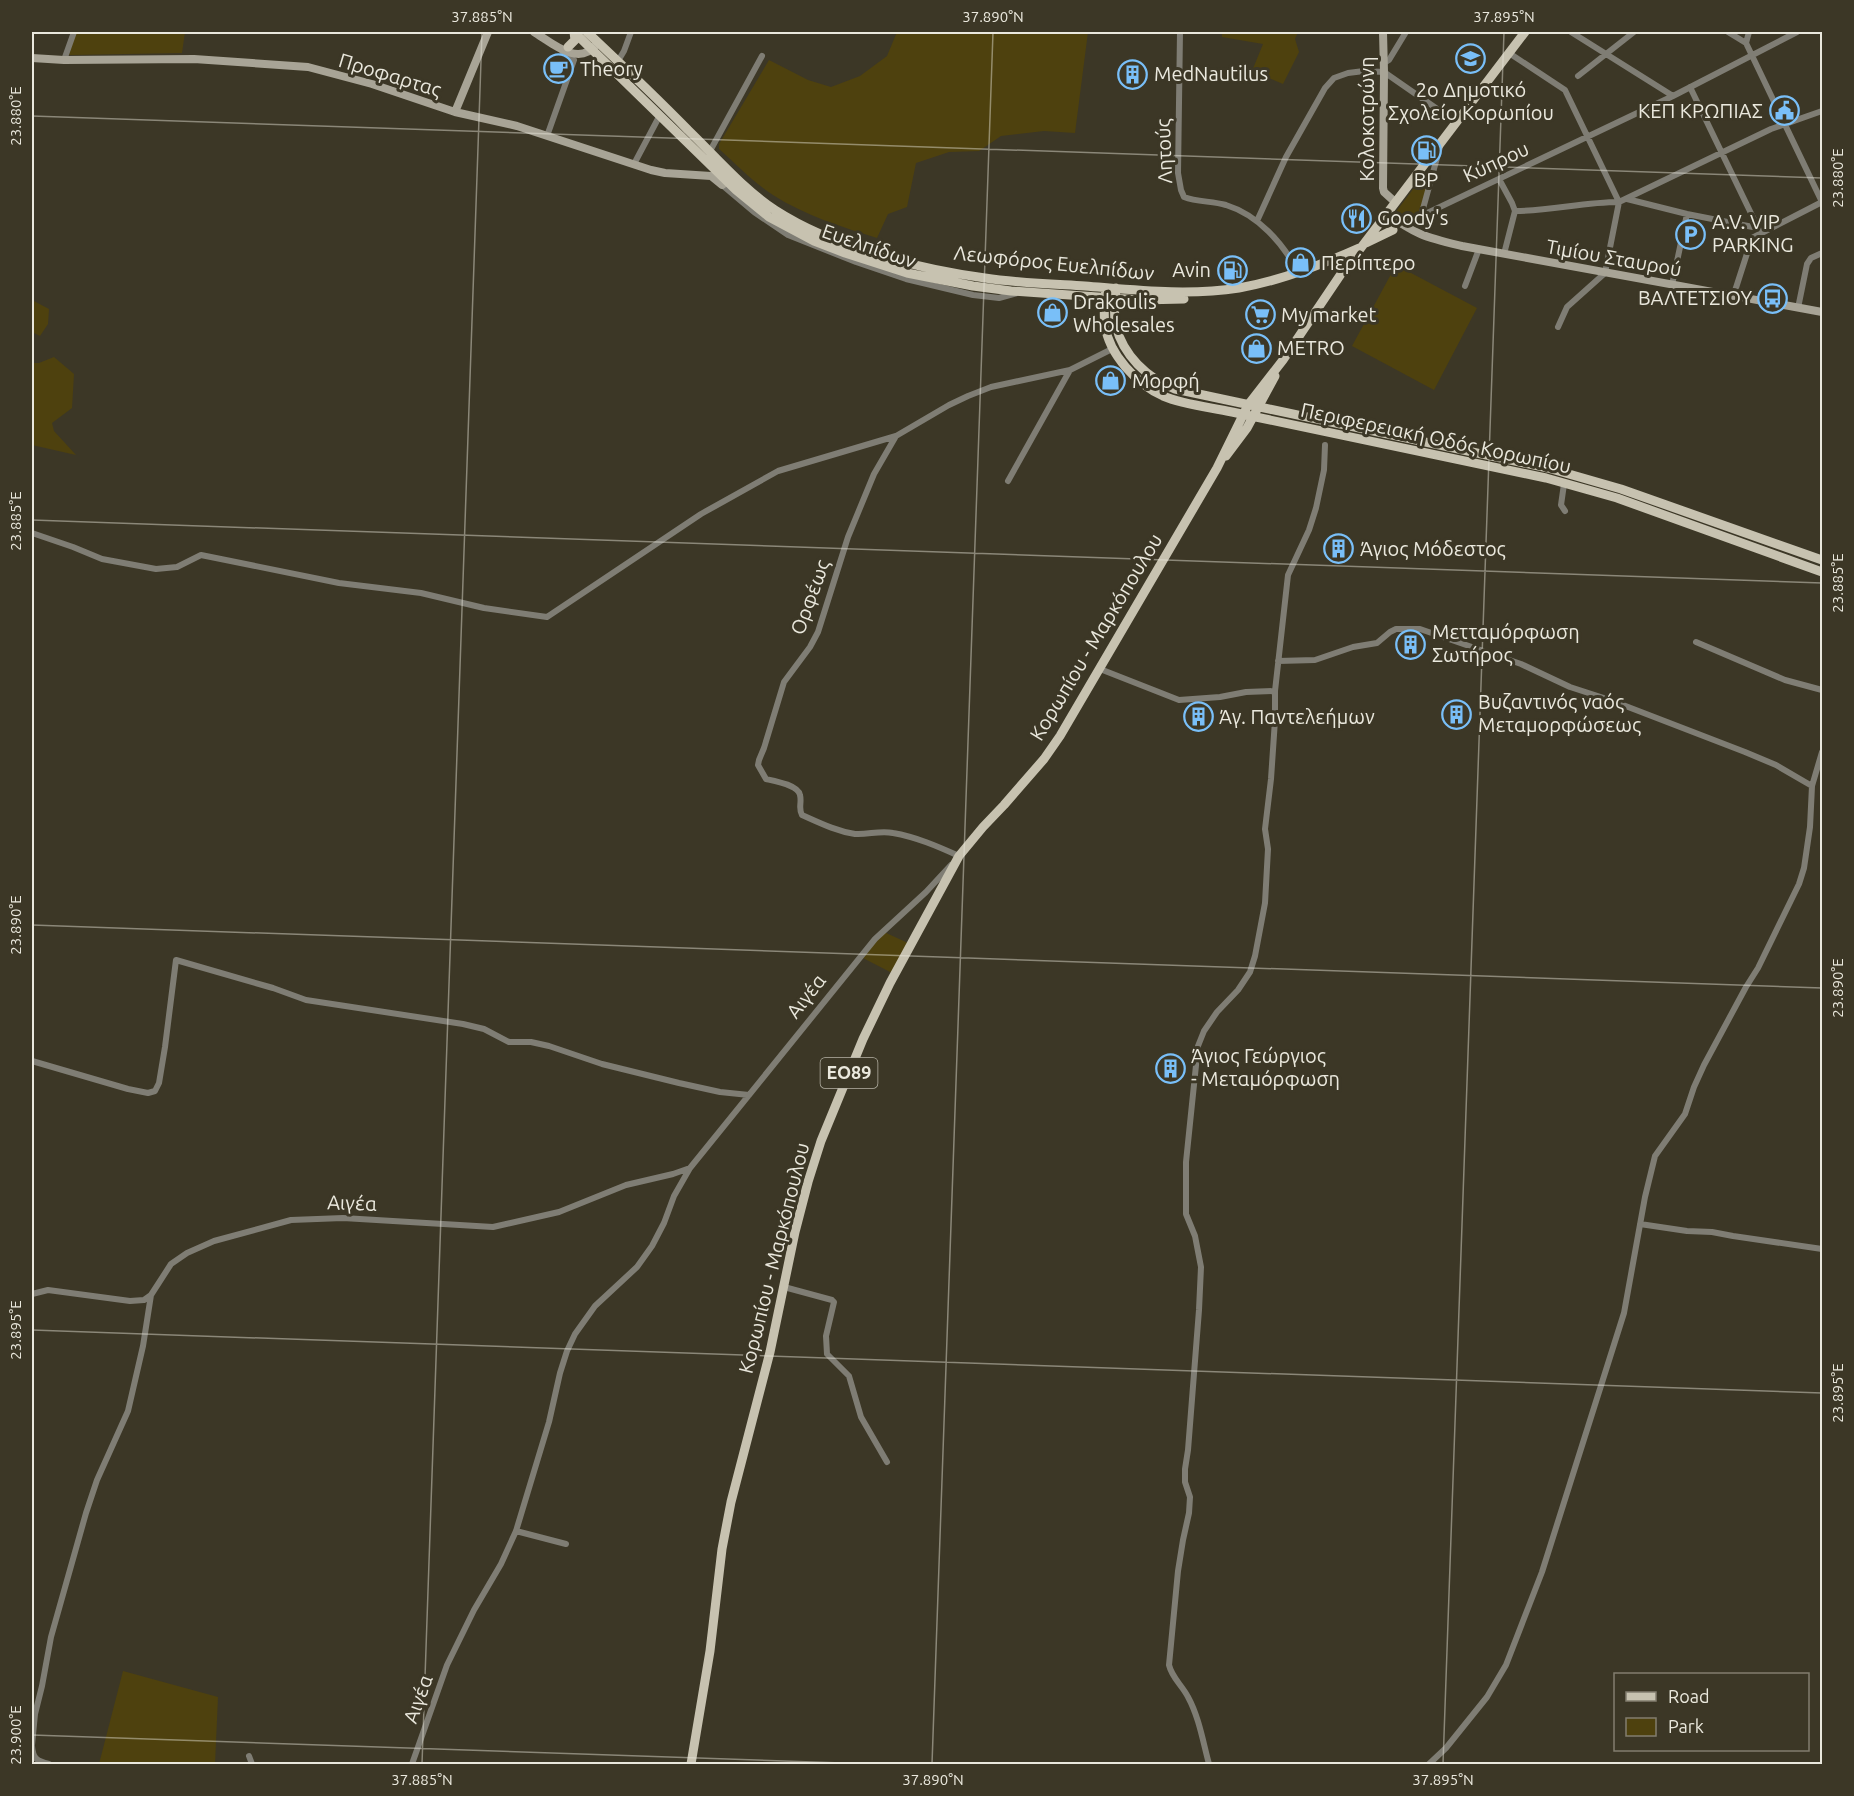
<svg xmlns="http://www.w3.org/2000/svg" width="1854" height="1796" font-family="Ubuntu,sans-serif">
	<rect width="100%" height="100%" fill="#3c3726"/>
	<path fill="#4e410e" d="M76,32H185L182,53L69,55Z
		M897,32H1088L1075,133L1044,131L1001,136L979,151L949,152L916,163L907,207L888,214L877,238C842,227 804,215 773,195C753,182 736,164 719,149V144L769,60L808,80L831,87L860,76L887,56Z
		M1222,32H1298L1295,39L1299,52L1283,84L1252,71L1263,44L1222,37Z
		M1426,172L1428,174L1429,182L1419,212L1402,222L1395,216V213Z
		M1396,265L1477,308L1434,390L1352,346Z
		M32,300L49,309L48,324L40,336L32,332Z
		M54,357L74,374L72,408L52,423L54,431L76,455L32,445V363H39Z
		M884,932L908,943L892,973L861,957Z
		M123,1671L218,1697L215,1764H99Z"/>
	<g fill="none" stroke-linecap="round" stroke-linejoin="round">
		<path stroke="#7f7d74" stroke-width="6" d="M1180,32L1178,173L1181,190L1184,197C1197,202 1212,201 1226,205C1258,215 1283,243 1298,272
			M1571,32L1673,96
			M1728,32L1746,43
			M1749,32L1746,43L1822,202
			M1509,53L1565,90L1619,202
			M64,60L74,32
			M618,61L624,51L631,32
			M1384,63L1389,60L1406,32
			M1578,76L1634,32
			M1690,87L1761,234
			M547,136L574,60L566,58L562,51
			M710,151L762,56
			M634,164L660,115
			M1499,179L1512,203L1515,211L1504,254
			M722,185L754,212L788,235L856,262L906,279L973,295L999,298L1017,293
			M1627,199L1687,214L1758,228
			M1515,211C1550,211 1584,202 1619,202L1771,129L1822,111
			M1421,216L1440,147
			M1257,221L1286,157L1325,88L1334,78L1348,73L1364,71L1384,72L1456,122
			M1402,225L1673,96L1797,32
			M1672,285L1687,214
			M1465,286L1479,249
			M1733,297L1752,238L1822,202
			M1798,308L1807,264L1811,258L1822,253
			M1558,327L1567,307L1605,273L1619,202
			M1008,481L1070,370
			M1564,484L1561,505L1565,511
			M32,533L73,547L102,559L156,569L177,567L201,555L339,583L421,593L484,608L547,617L701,514L778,471L896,436
			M1696,642L1785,680L1822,690
			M1278,661L1315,660L1353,647L1377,643L1390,632L1396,629H1420L1521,664L1570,687L1610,700L1745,752L1776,765L1812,786
			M1100,669L1179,700L1220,697L1246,692L1275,691
			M958,857L959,856C937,846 916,837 893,833C880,830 868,835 855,834C836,831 820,823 802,815C798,808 802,803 800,795C798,785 775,781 766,779L758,765L759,760L764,748L784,682L810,647L818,632L848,537L874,474L896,436L949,405L968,396L991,387L1070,370L1114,348
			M32,1061L128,1089L148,1093L155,1091L159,1083L165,1047L176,960L273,988L306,1000L463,1024L484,1029L509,1042H531L549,1046L602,1064L679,1083L720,1092L749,1095
			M1640,1224L1687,1231L1712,1232L1733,1236L1822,1249
			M784,1287L832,1300L834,1302L826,1336L827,1354L849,1376L861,1417L887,1462
			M32,1294L48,1290L130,1301L144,1300L151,1295L171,1264L187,1253L214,1241L291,1220L343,1218L493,1227L559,1212L626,1185L673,1174L690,1168L875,939L926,892L951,865
			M516,1531L566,1544
			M32,1745L35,1714L42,1686L51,1637L86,1513L97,1480L128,1411L143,1346L151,1295
			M32,1746C33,1759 37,1761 49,1764
			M249,1756L252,1764
			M412,1764L447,1665L474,1610L501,1564L516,1531L549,1422L560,1373L567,1351L575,1334L595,1306L637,1267L652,1246L664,1223L674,1196L690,1168
			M1209,1764C1203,1742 1199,1717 1188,1697C1182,1685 1172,1678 1169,1665L1178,1571L1183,1540L1189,1513L1190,1497L1185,1482V1469L1188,1450L1199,1310L1201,1267L1195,1236L1186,1214V1162L1198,1046L1204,1031L1217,1012L1238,990L1250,972L1255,956L1265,903L1268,849L1265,829L1271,779L1275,720V691L1288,575L1309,530L1316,508L1324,470L1325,445
			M1429,1764L1446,1748L1487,1697L1506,1665L1542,1572L1624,1313L1645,1197L1655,1156L1685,1114L1694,1087L1704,1065L1746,987L1758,968L1799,884L1804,868L1810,827L1812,786L1822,752"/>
		<path stroke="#a8a496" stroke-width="8" d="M534,32C552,43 578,67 596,45
			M1383,32L1384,72L1383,188L1384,192L1395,202
			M32,58L64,60L194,59L308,67L372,84L455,112L517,126L651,170L665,173L711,176L722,185L726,182
			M455,112L488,32
			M1387,213C1414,235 1429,238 1462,246L1822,312"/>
		<path stroke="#c7c2b0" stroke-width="9" d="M574,32L736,190L769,217L814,241L845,253L907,273L973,286L1011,291L1141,300L1184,299
			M587,32C621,64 655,96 688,130C716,157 742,188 775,210C832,247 918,269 985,278C1018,283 1052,284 1085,286C1136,290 1187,296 1239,288C1280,281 1321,265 1359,248
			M568,47L575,40L574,32
			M1366,243L1393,230
			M1106,288C1105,300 1103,313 1105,325C1109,355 1137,384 1163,396C1184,405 1209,407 1232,412L1546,478L1617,498L1822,572
			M1116,288C1115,300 1113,314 1116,326C1123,355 1147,378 1175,389L1548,468L1621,489L1822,560
			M1226,456L1247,428L1275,376
			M691,1764L710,1651L722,1549L731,1502L770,1352L795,1232L808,1182L821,1141L863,1039L890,983L959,856L983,827L1004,805L1044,759L1060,736L1217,468L1248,405L1283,360L1341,274L1525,32"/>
	</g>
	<path fill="none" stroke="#eae8dd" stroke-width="1.5" stroke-opacity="0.45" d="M32,116L1822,178M32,520L1822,583M32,925L1822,988M32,1330L1822,1393M32,1735L871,1764M422,1764L482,32M932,1764L993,32M1443,1764L1504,32"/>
	<defs>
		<symbol id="school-ring" viewBox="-11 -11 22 22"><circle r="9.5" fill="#3c3726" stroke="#79bff8" stroke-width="1.5"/><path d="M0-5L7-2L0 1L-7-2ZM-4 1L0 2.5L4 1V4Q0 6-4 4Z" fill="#79bff8"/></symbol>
		<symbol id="cafe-ring" viewBox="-11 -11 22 22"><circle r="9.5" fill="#3c3726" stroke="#79bff8" stroke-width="1.5"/><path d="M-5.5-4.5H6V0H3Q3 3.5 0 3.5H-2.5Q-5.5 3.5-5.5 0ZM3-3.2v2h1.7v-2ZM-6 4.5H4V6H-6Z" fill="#79bff8"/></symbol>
		<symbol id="building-ring" viewBox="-11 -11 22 22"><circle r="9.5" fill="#3c3726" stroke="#79bff8" stroke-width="1.5"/><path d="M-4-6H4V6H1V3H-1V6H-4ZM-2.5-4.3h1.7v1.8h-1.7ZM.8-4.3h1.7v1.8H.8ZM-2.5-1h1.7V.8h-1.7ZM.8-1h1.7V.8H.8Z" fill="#79bff8"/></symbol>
		<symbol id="civic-ring" viewBox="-11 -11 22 22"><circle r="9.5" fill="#3c3726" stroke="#79bff8" stroke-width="1.5"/><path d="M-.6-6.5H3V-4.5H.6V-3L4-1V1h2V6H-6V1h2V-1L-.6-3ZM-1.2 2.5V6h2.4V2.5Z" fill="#79bff8"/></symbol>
		<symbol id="fuel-ring" viewBox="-11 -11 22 22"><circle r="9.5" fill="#3c3726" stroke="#79bff8" stroke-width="1.5"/><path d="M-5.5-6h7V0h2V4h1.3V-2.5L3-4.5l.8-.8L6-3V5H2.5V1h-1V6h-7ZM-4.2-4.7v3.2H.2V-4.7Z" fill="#79bff8"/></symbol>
		<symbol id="restaurant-ring" viewBox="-11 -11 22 22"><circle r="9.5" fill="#3c3726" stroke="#79bff8" stroke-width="1.5"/><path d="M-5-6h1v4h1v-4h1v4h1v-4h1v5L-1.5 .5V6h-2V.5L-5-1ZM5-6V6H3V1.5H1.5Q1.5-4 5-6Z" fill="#79bff8"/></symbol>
		<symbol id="parking-ring" viewBox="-11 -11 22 22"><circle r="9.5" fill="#3c3726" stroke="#79bff8" stroke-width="1.5"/><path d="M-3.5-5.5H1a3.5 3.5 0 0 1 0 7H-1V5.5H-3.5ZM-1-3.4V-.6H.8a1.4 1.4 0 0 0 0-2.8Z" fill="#79bff8"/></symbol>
		<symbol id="shop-ring" viewBox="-11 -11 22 22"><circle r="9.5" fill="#3c3726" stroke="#79bff8" stroke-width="1.5"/><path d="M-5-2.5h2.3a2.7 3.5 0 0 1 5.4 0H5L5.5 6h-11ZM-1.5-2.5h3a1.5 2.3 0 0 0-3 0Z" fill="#79bff8"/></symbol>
		<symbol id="bus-ring" viewBox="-11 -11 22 22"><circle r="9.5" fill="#3c3726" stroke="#79bff8" stroke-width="1.5"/><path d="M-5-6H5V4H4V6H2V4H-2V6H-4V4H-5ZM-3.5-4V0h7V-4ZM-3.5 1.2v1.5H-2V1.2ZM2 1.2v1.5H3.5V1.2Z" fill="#79bff8"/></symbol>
		<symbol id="supermarket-ring" viewBox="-11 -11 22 22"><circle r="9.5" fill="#3c3726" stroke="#79bff8" stroke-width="1.5"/><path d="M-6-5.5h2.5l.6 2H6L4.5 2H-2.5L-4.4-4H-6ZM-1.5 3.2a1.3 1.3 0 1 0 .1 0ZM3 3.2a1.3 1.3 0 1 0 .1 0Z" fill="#79bff8"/></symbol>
	</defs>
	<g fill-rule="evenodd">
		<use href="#school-ring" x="1454" y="42" width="33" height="33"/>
		<use href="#cafe-ring" x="542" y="52" width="33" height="33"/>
		<use href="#building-ring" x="1116" y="58" width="33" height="33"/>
		<use href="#civic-ring" x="1768" y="94" width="33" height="33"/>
		<use href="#fuel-ring" x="1410" y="134" width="33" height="33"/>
		<use href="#restaurant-ring" x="1340" y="202" width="33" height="33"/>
		<use href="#parking-ring" x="1674" y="218" width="33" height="33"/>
		<use href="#shop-ring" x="1284" y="246" width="33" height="33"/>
		<use href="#fuel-ring" x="1216" y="254" width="33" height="33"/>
		<use href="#bus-ring" x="1756" y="282" width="33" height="33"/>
		<use href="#shop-ring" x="1036" y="296" width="33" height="33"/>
		<use href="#supermarket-ring" x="1244" y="298" width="33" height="33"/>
		<use href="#shop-ring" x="1240" y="332" width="33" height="33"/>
		<use href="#shop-ring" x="1094" y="364" width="33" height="33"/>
		<use href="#building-ring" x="1322" y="532" width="33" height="33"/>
		<use href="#building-ring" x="1394" y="628" width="33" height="33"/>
		<use href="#building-ring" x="1440" y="698" width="33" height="33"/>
		<use href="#building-ring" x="1182" y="700" width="33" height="33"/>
		<use href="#building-ring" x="1154" y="1052" width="33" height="33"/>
	</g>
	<g text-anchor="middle" stroke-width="6" stroke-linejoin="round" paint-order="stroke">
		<rect fill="#3c3726" stroke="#b6b3a6" stroke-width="1.5" x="820.5" y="1058" width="57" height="30" rx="4.5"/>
		<g font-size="18" font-weight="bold" fill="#eae8dd">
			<text x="849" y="1079">ΕΟ89</text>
		</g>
		<g font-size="20" fill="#eae8dd" stroke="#3c3726" text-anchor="start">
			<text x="580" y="76">Theory</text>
			<text x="1154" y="81">MedNautilus</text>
			<text x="1471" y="97" text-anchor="middle">2ο Δημοτικό<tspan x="1471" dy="23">Σχολείο Κορωπίου</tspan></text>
			<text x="1763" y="118" text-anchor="end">ΚΕΠ ΚΡΩΠΙΑΣ</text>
			<text x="1426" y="187" text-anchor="middle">BP</text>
			<text x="1377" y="225">Goody's</text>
			<text x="1712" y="229">A.V. VIP<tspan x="1712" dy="23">PARKING</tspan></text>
			<text x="1321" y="270">Περίπτερο</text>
			<text x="1211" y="277" text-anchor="end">Avin</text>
			<text x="1752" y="305" text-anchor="end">ΒΑΛΤΕΤΣΙΟΥ</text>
			<text x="1073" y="309">Drakoulis<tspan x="1073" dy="23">Wholesales</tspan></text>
			<text x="1281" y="322">My market</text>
			<text x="1277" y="355">METRO</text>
			<text x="1132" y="388">Μορφή</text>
			<text x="1360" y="556">Άγιος Μόδεστος</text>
			<text x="1432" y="639">Μετταμόρφωση<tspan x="1432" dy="23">Σωτήρος</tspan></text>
			<text x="1478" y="709">Βυζαντινός ναός<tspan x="1478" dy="23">Μεταμορφώσεως</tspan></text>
			<text x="1219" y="724">Άγ. Παντελεήμων</text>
			<text x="1191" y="1063">Άγιος Γεώργιος<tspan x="1191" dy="23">- Μεταμόρφωση</tspan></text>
		</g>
		<g font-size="20" fill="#eae8dd" stroke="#3c3726">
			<text transform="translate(390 75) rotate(17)" y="7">Προφαρτας</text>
			<text transform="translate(1367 119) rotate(-90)" y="7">Κολοκοτρώνη</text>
			<text transform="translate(1164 151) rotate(-92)" y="7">Λητούς</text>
			<text transform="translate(1496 162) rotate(-25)" y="7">Κύπρου</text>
			<text transform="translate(869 246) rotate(19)" y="7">Ευελπίδων</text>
			<text transform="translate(1614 258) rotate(10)" y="7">Τιμίου Σταυρού</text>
			<text transform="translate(1054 263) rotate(6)" y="7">Λεωφόρος Ευελπίδων</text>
			<text transform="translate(1436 438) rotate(12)" y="7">Περιφερειακή Οδός Κορωπίου</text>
			<text transform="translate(810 597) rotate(-70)" y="7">Ορφέως</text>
			<text transform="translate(1096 637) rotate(-59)" y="7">Κορωπίου - Μαρκόπουλου</text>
			<text transform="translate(806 996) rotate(-52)" y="7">Αιγέα</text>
			<text transform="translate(352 1203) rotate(2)" y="7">Αιγέα</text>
			<text transform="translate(774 1258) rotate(-76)" y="7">Κορωπίου - Μαρκόπουλου</text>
			<text transform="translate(418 1699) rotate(-70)" y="7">Αιγέα</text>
		</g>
	</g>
	<rect width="1854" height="1796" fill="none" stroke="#3c3726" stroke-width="66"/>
	<rect x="1614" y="1673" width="195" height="78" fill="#3c3726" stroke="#827e6f" stroke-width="1.5"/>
	<rect x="1626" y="1692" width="30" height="9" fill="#c7c2b0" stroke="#827e6f" stroke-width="1.5"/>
	<text x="1668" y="1703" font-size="18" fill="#eae8dd">Road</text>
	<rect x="1626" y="1718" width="30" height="18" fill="#4e410e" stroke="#827e6f" stroke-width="1.5"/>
	<text x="1668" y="1733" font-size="18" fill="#eae8dd">Park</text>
	<rect x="33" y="33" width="1788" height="1730" fill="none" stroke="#eae8dd" stroke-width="2"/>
	<g font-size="15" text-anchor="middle" fill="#eae8dd">
		<text x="482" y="22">37.885°N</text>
		<text x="993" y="22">37.890°N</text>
		<text x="1504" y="22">37.895°N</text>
		<text transform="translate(16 116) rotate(-90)" y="5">23.880°E</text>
		<text transform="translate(1838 178) rotate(-90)" y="5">23.880°E</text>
		<text transform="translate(16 521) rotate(-90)" y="5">23.885°E</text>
		<text transform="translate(1838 583) rotate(-90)" y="5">23.885°E</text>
		<text transform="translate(16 925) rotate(-90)" y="5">23.890°E</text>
		<text transform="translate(1838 988) rotate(-90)" y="5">23.890°E</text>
		<text transform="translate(16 1330) rotate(-90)" y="5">23.895°E</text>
		<text transform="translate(1838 1393) rotate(-90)" y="5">23.895°E</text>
		<text transform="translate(16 1735) rotate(-90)" y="5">23.900°E</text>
		<text x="422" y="1785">37.885°N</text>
		<text x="933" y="1785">37.890°N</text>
		<text x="1443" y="1785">37.895°N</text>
	</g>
</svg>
